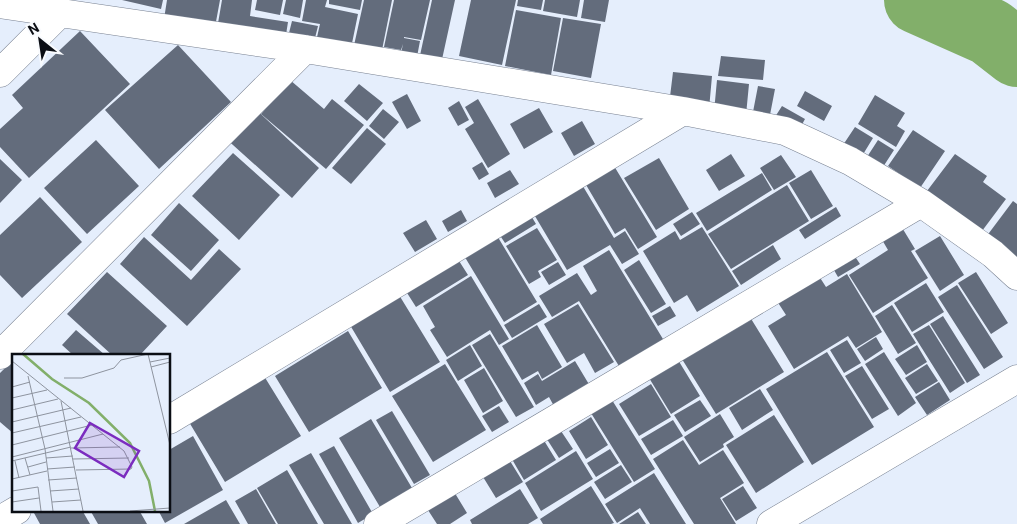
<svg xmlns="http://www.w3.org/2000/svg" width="1017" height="524" font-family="Roboto,sans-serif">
	<rect width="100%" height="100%" fill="#e5eefc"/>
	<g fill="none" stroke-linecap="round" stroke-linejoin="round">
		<path stroke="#82af6a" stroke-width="68" d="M918,0L990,32L1017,53"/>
	</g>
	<path fill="#636c7c" d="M122,0H163L161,9Z
		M167,0H220L215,27L164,19Z
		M222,0H252L250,16L288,22L285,41L217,29Z
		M257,0H283L280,15L255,10Z
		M286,0H303L300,18L283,14Z
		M306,0H327L325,7L358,14L350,53L315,46L320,24L302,21Z
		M329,0H362L360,10L329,4Z
		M364,0H392L381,55L353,50Z
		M394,0H430L421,40L404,37V38L420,41L416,62L400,58L403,44L401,50L384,47Z
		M432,0H455L441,64L419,60Z
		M471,0H516L502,65L459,56Z
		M518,0H543L541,10L517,6Z
		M545,0H580L577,17L543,11Z
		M584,0H609L605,22L581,18Z
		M516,10L561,18L551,75L505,66Z
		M563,18L601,24L591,78L553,71Z
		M292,21L318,26L313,46L287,41Z
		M80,31L130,84L29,178L0,147V129L23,108L12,95Z
		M178,45L231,102L159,169L105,110Z
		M721,56L765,60L763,80L718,76Z
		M673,72L712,76L709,109L669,105Z
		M290,80L324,109L332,99L364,125L326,169L261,114Z
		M717,80L749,84L746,115L714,112Z
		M359,84L383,103L367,121L344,101Z
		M758,86L775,89L769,120L752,117Z
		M805,91L832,106L824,121L797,106Z
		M407,94L421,121L407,129L392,102Z
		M875,95L905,113L897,126L905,131L896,147L858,124Z
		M478,99L510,154L488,168L465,129L474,123L465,107Z
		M459,101L469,120L458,126L448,108Z
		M252,106L319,168L292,198L223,136Z
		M782,106L805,119L799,130L775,117Z
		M539,108L553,132L524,149L510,124Z
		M383,109L399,122L384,139L369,126Z
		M582,121L595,144L574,156L561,133Z
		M855,127L873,138L862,156L843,145Z
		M367,128L386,144L351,184L332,168Z
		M913,130L945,151L920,188L888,166Z
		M96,140L139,186L87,234L44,188Z
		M878,140L894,150L883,167L867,157Z
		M233,153L280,195L239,240L192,196Z
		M731,154L745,176L719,191L706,170Z
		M955,154L987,176L983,182L1006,199L979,235L927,191Z
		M781,155L796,177L774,190L760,168Z
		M659,158L689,209L656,230L624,178Z
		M0,159L22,180L0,203Z
		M611,161L657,237L638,249L625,228L615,234L582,178Z
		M482,162L489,174L479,180L472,168Z
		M510,170L519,184L495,198L487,183Z
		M811,170L833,206L811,219L789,183Z
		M762,173L772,190L707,231L696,213Z
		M578,178L614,238L625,231L639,254L622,264L610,245L567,270L529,206Z
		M787,185L809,221L731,269L708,234Z
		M40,197L82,242L22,298L0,275V235Z
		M1013,201L1017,204V262L983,241Z
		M179,203L219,240L191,271L151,235Z
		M836,207L841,216L805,239L799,230Z
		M527,209L536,224L505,243L495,228Z
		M461,210L467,221L448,232L442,221Z
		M692,212L700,224L681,236L673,224Z
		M426,220L437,239L415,252L403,233Z
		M898,221L915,249L911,251L928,278L873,313L849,275L888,250L878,233Z
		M702,227L739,286L697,312L687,295L674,303L643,251L675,231L680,240Z
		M537,228L557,260L538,271L541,277L529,284L506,246Z
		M493,229L537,302L504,322L460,249Z
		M940,236L964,275L940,291L915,251Z
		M144,237L191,280L219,249L241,269L187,326L120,264Z
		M773,245L781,259L741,285L732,271Z
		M609,250L666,344L622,371L579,301L552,317L539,296L577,273L591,295L597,291L583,266Z
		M852,252L860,264L838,277L831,265Z
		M454,253L468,275L416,307L402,285Z
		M639,260L666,304L651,313L624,270Z
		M558,262L566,275L549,285L541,272Z
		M107,272L167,326L140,355H112L67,314Z
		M976,272L1008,323L991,334L958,283Z
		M817,273L826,287L847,274L882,332L856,348L848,336L794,369L768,326L786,315L775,298Z
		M471,276L509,339L499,345L490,330L447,357L430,330L435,327L423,306Z
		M926,283L944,312L912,332L894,303Z
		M957,285L1003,357L984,369L938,297Z
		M396,290L440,362L390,392L347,320Z
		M539,304L547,317L512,338L504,325Z
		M578,304L614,362L595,373L584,353L567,363L544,324Z
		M892,305L916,343L898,354L875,316Z
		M670,306L676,316L658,326L652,316Z
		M745,309L784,372L716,414L677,351Z
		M943,316L980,375L967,383L930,324Z
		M537,325L562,367L542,379L538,371L522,380L502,346Z
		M929,325L965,383L950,393L913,334Z
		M76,330L105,355H73L62,345Z
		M348,331L382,388L309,432L275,376Z
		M490,334L534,407L516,417L472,345Z
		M876,337L883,349L865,361L857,349Z
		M847,340L861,363L844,373L830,350Z
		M470,345L482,366L458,381L446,360Z
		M917,345L927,362L906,375L895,359Z
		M672,350L700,396L671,414L643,368Z
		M827,352L874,427L812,465L766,389Z
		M884,352L916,403L898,416L865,364Z
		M12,361L14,363V434L0,422V373Z
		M575,361L590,386L555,408L549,397L536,405L524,383L538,374L542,381Z
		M445,364L486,430L433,462L392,396Z
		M927,364L938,381L916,394L905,378Z
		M862,366L889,409L872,419L845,376Z
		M484,368L503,401L483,413L464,380Z
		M264,376L301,436L225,482L189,422Z
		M939,382L950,400L927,415L915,397Z
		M651,384L671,417L639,436L619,404Z
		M760,389L773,410L742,430L729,408Z
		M607,392L655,469L634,482L586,405Z
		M700,400L711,416L685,432L674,415Z
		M499,406L509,422L492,432L482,416Z
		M392,411L430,475L414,484L376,420Z
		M720,414L734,437L723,444L724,447L700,462L684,437Z
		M774,415L804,462L756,493L726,445Z
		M591,417L608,445L586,459L569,431Z
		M371,419L412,488L380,507L339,438Z
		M673,420L683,436L651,455L641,439Z
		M557,425L573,449L559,458L543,433Z
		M540,434L556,460L524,480L509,454Z
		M193,436L223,490L165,523L158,510H169V450Z
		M683,440L699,465L723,450L744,483L720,498L736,524H694L653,459Z
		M334,446L373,514L358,523L319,454Z
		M610,449L619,463L596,477L587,463Z
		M576,451L593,479L541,511L525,483Z
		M311,453L352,524H324L289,465Z
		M507,456L523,482L496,498L480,472Z
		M621,465L632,482L605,499L594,482Z
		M287,470L318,524H278L257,488Z
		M654,473L686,524H650L640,508L617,523L605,504Z
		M591,486L614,523L611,524H543L540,519Z
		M743,486L757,508L736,521L722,499Z
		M256,489L276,524H248L235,501Z
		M520,489L538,518L528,524H472L470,520Z
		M453,490L467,513L450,524H437L426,507Z
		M226,500L240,524H184Z
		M39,510H82L90,524H40L34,513Z
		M90,510H139L147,524H98Z
		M638,512L646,524H619Z"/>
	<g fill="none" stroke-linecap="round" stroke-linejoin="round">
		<defs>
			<path id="street" d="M0,4L305,49L683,111L785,131L850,161L921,203L993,254L1017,276
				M0,73L60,13
				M0,355L305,49
				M169,420L683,111
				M0,520L17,510
				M378,524L921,203
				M771,524L1017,379"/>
		</defs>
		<use href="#street" stroke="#788191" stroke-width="29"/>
		<use href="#street" stroke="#fff" stroke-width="28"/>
	</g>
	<g transform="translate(12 354)">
		<rect width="158" height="158" fill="#e5eefc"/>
		<path fill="none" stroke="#82af6a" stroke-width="2.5" d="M11,0L40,25L77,49L118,89L137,127L143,157"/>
		<path fill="none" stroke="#8e949f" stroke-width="1" d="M0,7L112,97L120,113L119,115L64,116M138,8L158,4M139,13L158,8M16,22L33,95L41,157M52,24H70L102,14L109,6L136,0L158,91M0,33L18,28M0,44L35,36M49,47L71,157M0,56L46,45M0,68L59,54M0,79L69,63M0,91L80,71M59,94L108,93M0,103L91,80M13,104L18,121M34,104L61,102M61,105L117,104M0,107L59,93M3,107L7,124M16,113L34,108M35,115L63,113M0,125L35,117M36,126L65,124M0,137L26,133L29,157M38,137L67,135M0,148L27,144M40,148L69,146M118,157L158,154"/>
		<path fill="#7b2cbf" fill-opacity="0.15" stroke="#7b2cbf" stroke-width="2.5" d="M78,69L127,97L112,123L63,94Z"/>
		<rect width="158" height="158" fill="none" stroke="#0b0e14" stroke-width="2.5"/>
	</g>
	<g transform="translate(40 40) rotate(330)" stroke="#f9fbfe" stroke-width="4" paint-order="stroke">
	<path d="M0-4L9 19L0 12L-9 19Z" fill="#0b0e14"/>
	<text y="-8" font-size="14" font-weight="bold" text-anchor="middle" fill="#0b0e14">N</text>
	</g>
</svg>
